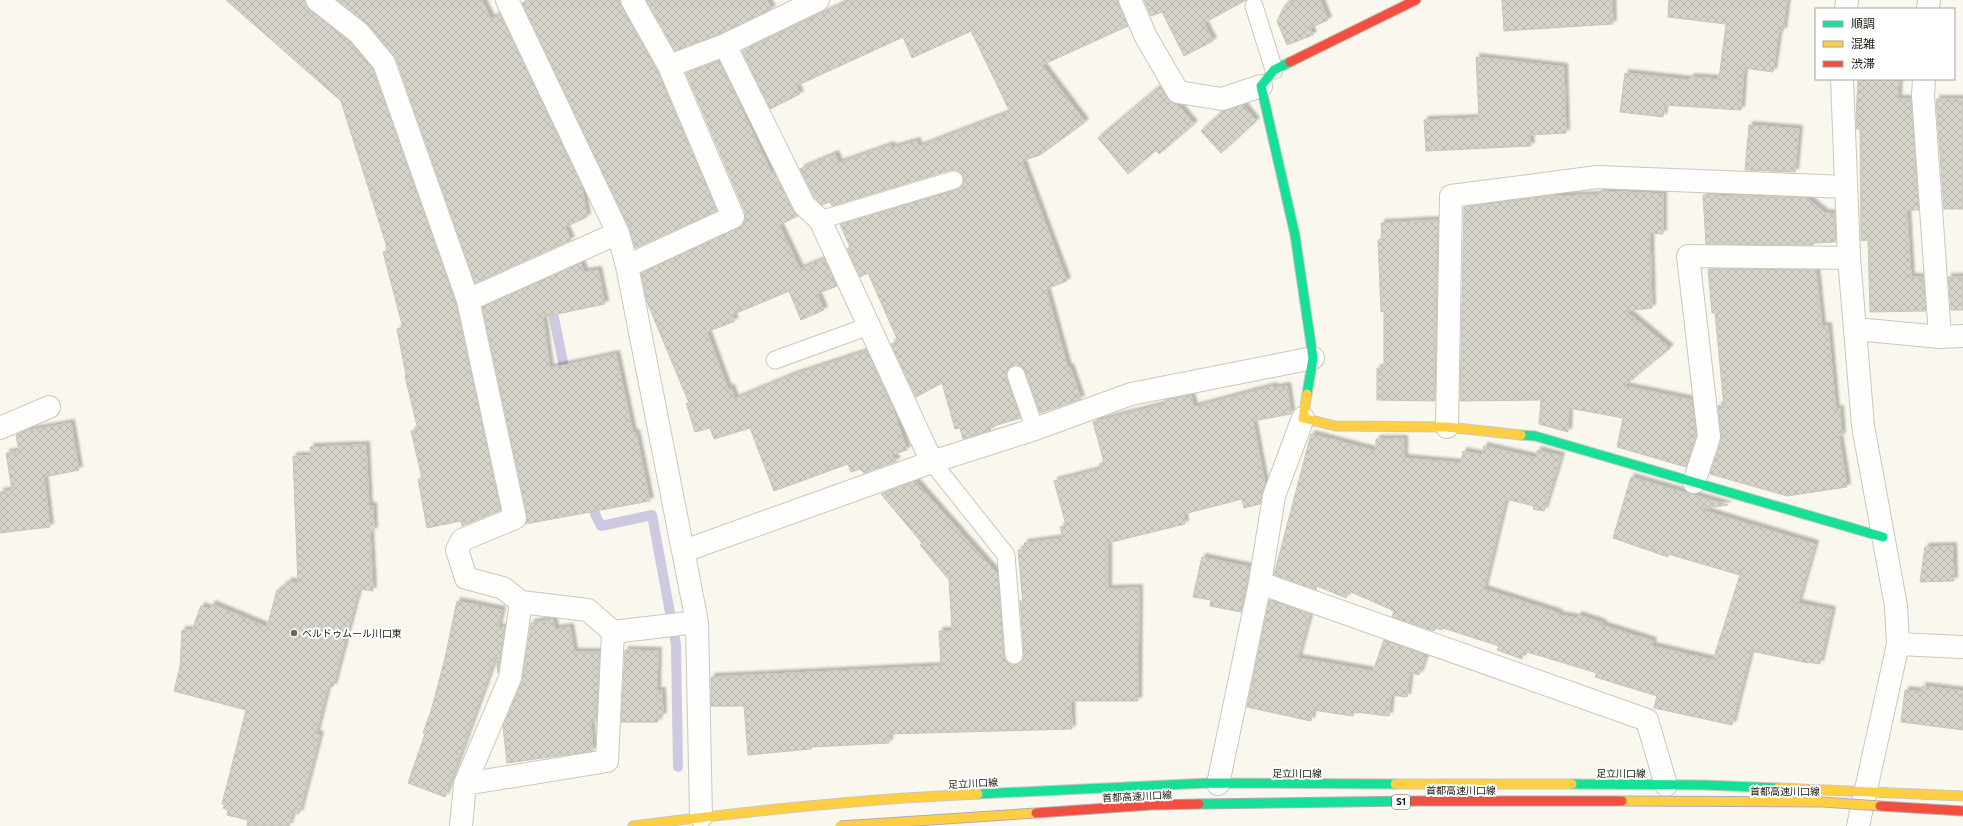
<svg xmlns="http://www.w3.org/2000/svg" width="1963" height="826" font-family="Commissioner,'Noto Sans JP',sans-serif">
	<defs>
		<pattern id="building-cross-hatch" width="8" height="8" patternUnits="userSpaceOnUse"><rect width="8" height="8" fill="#d6d3ca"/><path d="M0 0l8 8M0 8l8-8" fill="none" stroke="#b7b5ac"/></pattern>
		<filter id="shadow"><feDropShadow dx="3.5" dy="-3.5" stdDeviation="1" flood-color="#0004"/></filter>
	</defs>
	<rect width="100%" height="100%" fill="#faf7ee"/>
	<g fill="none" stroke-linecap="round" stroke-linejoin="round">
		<path stroke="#cec8e1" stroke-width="10" d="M551,303L566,377
			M592,499L595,514L601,526L652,515L676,645L678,767"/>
	</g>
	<path fill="url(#building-cross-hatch)" stroke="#c8c6bc" filter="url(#shadow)" d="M226,0H305L309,10L350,42L373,69L456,303L501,510L462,526L461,521L427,528L418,479L422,478L411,431L418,430L405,376L406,375L397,329L403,328L383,252L387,251L386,244L341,101Z
		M337,0H482L491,19L500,14L582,187L587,217L565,227L571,240L475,283L396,59L368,25Z
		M529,0H620L621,6L658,72L717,211L635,248L629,228L522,3Z
		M646,0H767L772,9L720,34L675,51Z
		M851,0H1118L1128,26L1042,65L1085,122L1040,155L1022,161L1067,281L1046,289L1068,368L1070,367L1081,399L1040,413L1025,371L1018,365H1013L1008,369L1006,378L1021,418L990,427L991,430L963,439L960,428L955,429L942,383L916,397L891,344L898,341L868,273L860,277L847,249L850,247L840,224L957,190L964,183L963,177L957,170H951L832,206L830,202L822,205L814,197L800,169L835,154L839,163L891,145L892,148L917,141L918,147L1010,112L971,31L912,58L903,37L796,86L800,94L770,109L742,51Z
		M1144,0H1246L1204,23L1213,41L1184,56L1162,12L1151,16Z
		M1296,0H1320L1328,20L1310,28L1313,35L1287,45L1277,21L1285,5Z
		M1502,0H1612L1613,24L1504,31Z
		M1669,0H1787L1783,31H1779L1773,72L1744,68L1741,110L1665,105L1663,117L1620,112L1625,73L1690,80V77L1719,79L1726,24L1668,17Z
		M1476,57L1564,67L1566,133L1530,135L1531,146L1426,151L1424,120L1479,118Z
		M719,61L771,172L774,171L793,211L798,216L779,225L800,269L824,259L837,286L817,294L824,310L801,320L789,291L732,315L735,321L707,332L728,389L731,388L735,399L793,375L867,351L893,408L907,450L892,455L897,461L864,473L860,469L851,472L848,464L774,491L750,428L714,439L710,428L695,432L686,403H689L647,302L641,273L738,228L743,225L745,219V212L686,73Z
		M1858,79H1899L1898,99H1911L1919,210H1907L1911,277H1923L1926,311L1870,312L1868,240L1861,241L1860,129H1856V118Z
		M1160,86L1167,99L1171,102L1178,105L1194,124L1159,154L1156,150L1128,174L1098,138Z
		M1936,99H1963V209H1944Z
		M1243,105L1256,121L1221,153L1201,131L1223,111Z
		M1749,125L1799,129L1795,172L1745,170Z
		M1599,191L1663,194V234L1650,233L1652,308L1626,311L1670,348L1624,386L1692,400L1696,436L1686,467L1617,447L1623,418L1569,408L1568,432L1539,424L1541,400L1460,401L1464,207L1550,196L1599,195Z
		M1703,195L1807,198L1825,213L1835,214L1836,242L1813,243V245L1706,244Z
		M1438,220L1435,401L1377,400V368H1384V311L1381,312L1378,240L1382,239L1381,223Z
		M581,263L584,272L598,270L605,304L543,317L550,368L616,354L633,433H636L650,501L525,524L527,515L482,307Z
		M1708,269L1816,270L1822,326H1828L1836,410L1840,409L1842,436H1839L1847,487L1787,496L1710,474L1721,441L1718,405L1724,407L1715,313H1712Z
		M1948,277H1963V310H1951Z
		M1273,386V388L1287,386L1291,411V414L1253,421L1265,484L1260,504L1244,508L1242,499L1184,514L1185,524L1108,543V589L1139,588L1138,701H1071L1072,729L889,734V743L811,747V749L748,755L744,706H711V677L941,666L939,631H952L949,580L920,545L922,543L881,494L915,481L998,575L1004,656L1009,664L1019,663L1023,660L1024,654L1020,600L1023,604L1018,550L1025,549L1024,543L1063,538L1060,527L1066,525L1054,481L1101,469L1099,464L1104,462L1093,422L1165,404L1164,400L1191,395L1194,407Z
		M71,423L79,470L44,477L50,527L0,533V492L12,490L6,453L19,451L16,435L24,431Z
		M1311,434L1376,451V439H1404V458L1461,463L1463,451L1482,455L1484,446L1537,458V450L1561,456L1544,511L1533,509L1534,506L1506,499L1484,589L1559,613V615L1577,618L1578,615L1603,623L1602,625L1653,641L1652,646L1713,660L1740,575L1668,554V557L1613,538L1631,477L1728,505L1699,509L1815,544L1798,603L1832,610L1820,664L1808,662V663L1751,651L1732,725L1654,708L1657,696L1595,677L1597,673L1524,651L1522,659L1497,650L1499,646L1443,628L1442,630L1436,628L1434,631L1392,617L1394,611L1349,591L1346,598L1317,586L1316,590L1274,575Z
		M366,445L369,506H373L374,531H370L373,591L359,589L333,687L328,686L316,734L320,735L299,814L293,812L289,826H247L248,820L227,815L228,810L223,808L225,804H222L246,710L174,691L180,667L182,630H192L201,606L210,609L212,604L267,627L277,590L281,591L283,585H287L288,581L298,584L293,456H311L310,447Z
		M1953,546L1954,581L1920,582L1925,547Z
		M1202,557L1250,567L1241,612L1210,606L1211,600L1193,597Z
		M1269,600L1310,614L1298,658L1373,671L1384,640L1426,655L1419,675L1410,672L1407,697L1391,695L1389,716L1354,712L1353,716L1313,710L1311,721L1247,707Z
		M457,601L502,610L498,628L505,627L498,673L496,656L445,797L408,783L425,734L423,733L431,711L445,658Z
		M553,619L555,629L570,627L574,652H600L596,722H591L593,751L507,763L503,726L522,680L531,623Z
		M625,650L658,651L657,691H662L663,716L657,717L658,722H621Z
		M1922,686L1963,691V730L1901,722L1905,690L1922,692Z"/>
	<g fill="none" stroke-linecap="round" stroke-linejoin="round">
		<defs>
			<path id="lane" d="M1254,6L1274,70
				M820,220L954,180
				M775,360L869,326
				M1016,375L1035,429
				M932,462L1006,555L1014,655"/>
			<path id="street" d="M317,0L359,33L384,63L468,300L515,518L462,540L457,550L466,578L503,588L521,602
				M507,0L618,233L627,266L697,622L701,817
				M1130,0L1146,37L1178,92L1222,99L1261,86
				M1846,9L1847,0
				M1928,9L1929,0
				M725,45L804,205L820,220L932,462
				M669,66L725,45L818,0
				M1842,79L1849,258L1863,426L1896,606L1898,644L1858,826
				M1924,79L1923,95L1940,337
				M627,266L733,217L669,66L632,0
				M468,300L618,233
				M1856,329L1940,337L1963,336
				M1447,427L1451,196L1597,177L1846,187
				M0,428L49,407
				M1694,482L1709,437L1688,256L1849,258
				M684,551L932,462L1035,429L1131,394L1313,358
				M1260,583L1647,720L1666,785
				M1898,644L1963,647
				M465,784L607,761L613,632
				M1218,784L1260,583L1274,496L1303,418
				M461,826L465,784L510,678L521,602L588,610L613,632L697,622"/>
			<path id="fast" d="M1290,62L1274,70L1261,86L1295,235L1313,358L1307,394
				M1521,435L1535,436L1883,537
				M1572,784L1704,785L1778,788
				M978,794L1208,783L1395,784"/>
			<path id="slow" d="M1307,394L1303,418L1335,426L1447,427L1521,435
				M1395,784H1572
				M1778,788L1963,796
				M633,826C747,811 863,799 978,794"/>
			<path id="jam" d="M1290,62L1416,0"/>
		</defs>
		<use href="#lane" stroke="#cac7be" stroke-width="19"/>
		<use href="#street" stroke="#cac7be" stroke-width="24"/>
		<use href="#fast" stroke="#cac7be" stroke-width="11"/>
		<use href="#slow" stroke="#cac7be" stroke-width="11"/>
		<use href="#jam" stroke="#cac7be" stroke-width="11"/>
		<use href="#lane" stroke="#fefefc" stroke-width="17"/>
		<use href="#street" stroke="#fefefc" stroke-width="22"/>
		<use href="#fast" stroke="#16e098" stroke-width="9"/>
		<use href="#slow" stroke="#ffcf43" stroke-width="9"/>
		<use href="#jam" stroke="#f24e42" stroke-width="9"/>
		<defs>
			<path id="fast-bridge" d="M1199,804L1413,801"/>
			<path id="slow-bridge" d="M1622,801L1823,802L1880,806
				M840,826L1036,813"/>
			<path id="jam-bridge" d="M1413,801H1622
				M1880,806L1963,811
				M1036,813L1151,805L1199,804"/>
		</defs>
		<use href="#fast-bridge" stroke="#b1abb6" stroke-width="11" stroke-linecap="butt"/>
		<use href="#slow-bridge" stroke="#b1abb6" stroke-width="11" stroke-linecap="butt"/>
		<use href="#jam-bridge" stroke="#b1abb6" stroke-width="11" stroke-linecap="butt"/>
		<use href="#fast-bridge" stroke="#16e098" stroke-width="9"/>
		<use href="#slow-bridge" stroke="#ffcf43" stroke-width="9"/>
		<use href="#jam-bridge" stroke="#f24e42" stroke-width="9"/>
	</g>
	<circle fill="#6a675d" stroke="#fff" stroke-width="1.5" cx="294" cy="633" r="4"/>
	<g text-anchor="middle" stroke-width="4" stroke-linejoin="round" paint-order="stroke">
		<rect fill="#fff" stroke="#605e57" stroke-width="1" x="1392" y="795" width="18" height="14" rx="3"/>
		<g font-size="9" font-weight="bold" fill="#1c190f">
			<text x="1401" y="805">S1</text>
		</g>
		<g font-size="10" fill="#1c190f" stroke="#fff" text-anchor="start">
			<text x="302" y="637">ベルドゥムール川口東</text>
		</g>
		<g font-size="10" fill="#1c190f" stroke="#fff">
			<text x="1297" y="777">足立川口線</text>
			<text x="1621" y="777">足立川口線</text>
			<text transform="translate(973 783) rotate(-3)" y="4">足立川口線</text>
			<text x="1461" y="794">首都高速川口線</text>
			<text x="1785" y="795">首都高速川口線</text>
			<text transform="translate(1137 796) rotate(-3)" y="4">首都高速川口線</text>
		</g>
	</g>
	<rect x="1815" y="8" width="140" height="72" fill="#ffffff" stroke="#a4a39f"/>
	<rect x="1823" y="21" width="20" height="6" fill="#16e098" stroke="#a4a39f"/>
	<text x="1851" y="28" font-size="12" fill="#1c190f">順調</text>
	<rect x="1823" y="41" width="20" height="6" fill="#ffcf43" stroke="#a4a39f"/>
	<text x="1851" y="48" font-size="12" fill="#1c190f">混雑</text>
	<rect x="1823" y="61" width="20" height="6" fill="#f24e42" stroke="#a4a39f"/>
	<text x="1851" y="68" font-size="12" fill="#1c190f">渋滞</text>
</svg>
